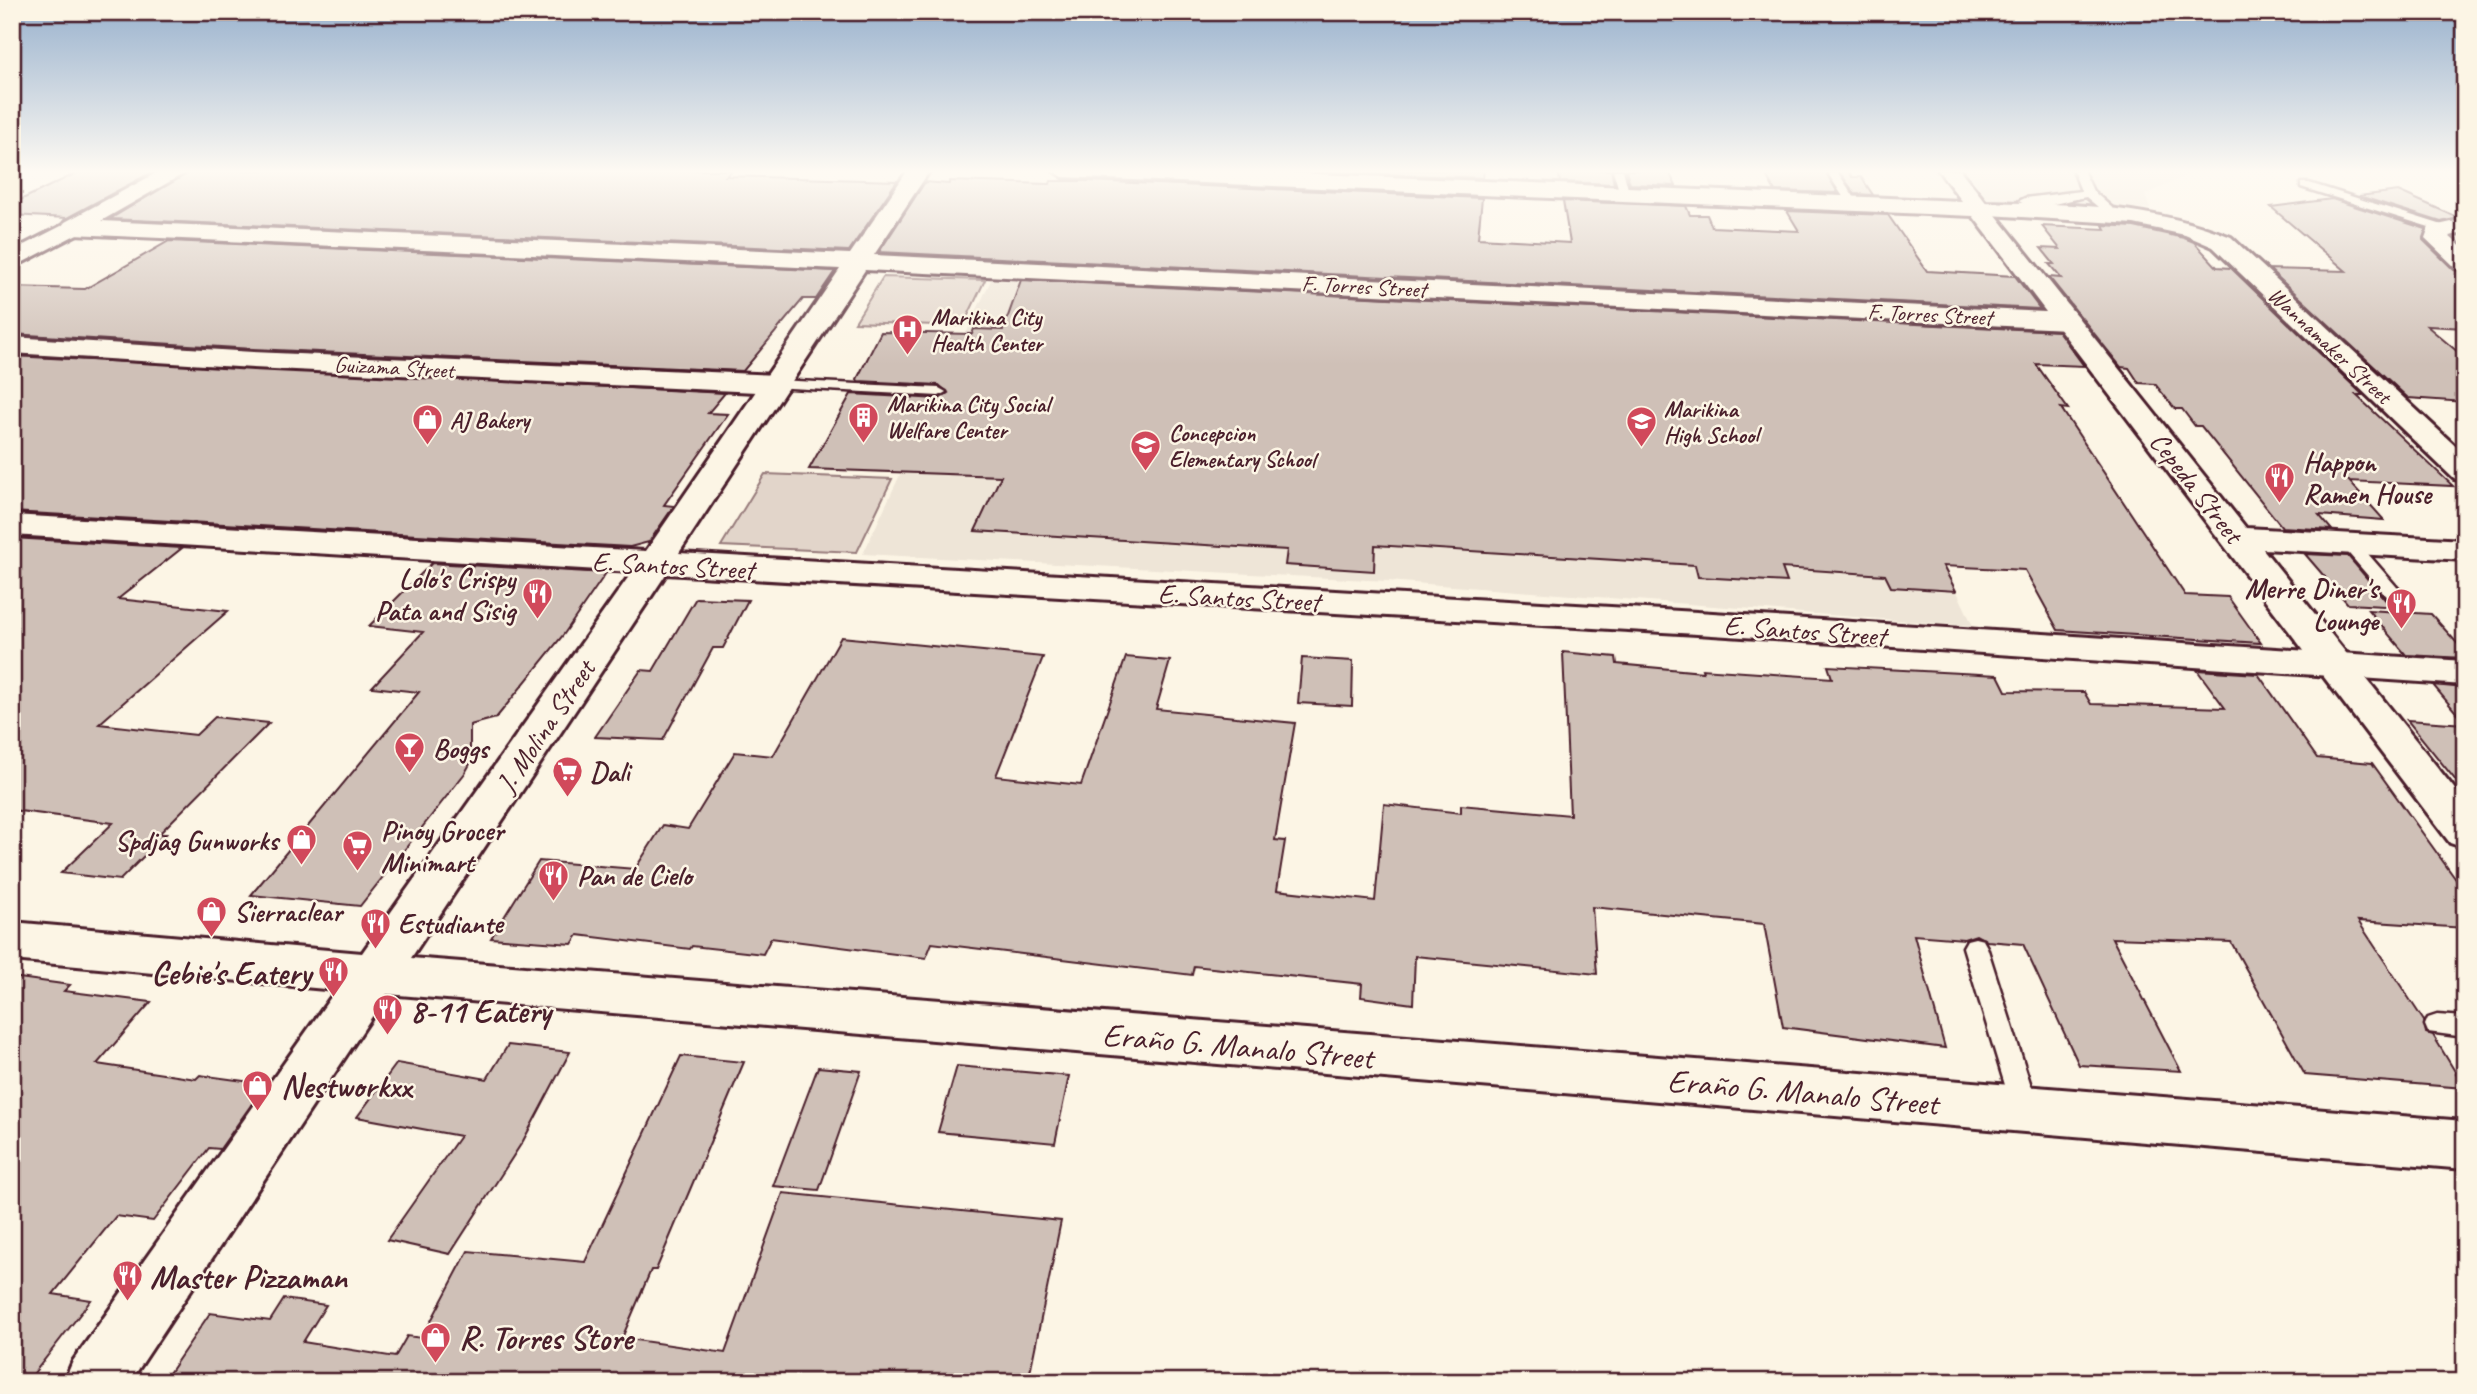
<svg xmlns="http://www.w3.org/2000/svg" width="2477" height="1394" font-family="Caveat,sans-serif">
	<rect width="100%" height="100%" fill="#fcf5e5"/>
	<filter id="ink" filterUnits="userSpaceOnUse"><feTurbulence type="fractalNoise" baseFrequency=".0143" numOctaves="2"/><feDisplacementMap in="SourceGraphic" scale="14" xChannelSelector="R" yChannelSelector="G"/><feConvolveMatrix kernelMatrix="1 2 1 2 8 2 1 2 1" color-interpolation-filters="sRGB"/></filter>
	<g filter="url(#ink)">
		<path fill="#eee5d7" d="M1961,170H2274L2279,174L2196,171L2145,195L2150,209L1986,201Z
			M991,280L1829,317L1973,626L1388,581L863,554Z"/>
		<path fill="#e2d5ca" stroke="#967a7a" stroke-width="2" d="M883,277L985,280L963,326L855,322Z
			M765,474L892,479L857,552L721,546Z"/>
		<path fill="#cfc0b7" stroke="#4a1f2b" stroke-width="2" d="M83,170H156L67,218L12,215V204Z
			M192,170H733L726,176L897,181L849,251L110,219Z
			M1285,170H1484L1483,178Z
			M1558,170H1611L1614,184L1560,182Z
			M1626,170H1668L1676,186L1630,184Z
			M1763,170H1848L1852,177H1861L1873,195L1855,194L1838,170L1827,174L1838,193L1775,191Z
			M950,181L1050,184L1051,181H1087L1482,198L1478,238L1570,243L1563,201L1686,206L1690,215H1707L1712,227L1799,231L1787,211L1888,215L1927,271L2015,276L2040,309L879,252L925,182L949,184Z
			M2398,191L2459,218L2441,222L2359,196Z
			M2332,199L2426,229L2423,240L2454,270L2465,272V328L2427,326L2465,358V402L2408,398L2269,269L2346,271L2271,207Z
			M2103,225L2134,227L2184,238L2194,242L2217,267L2231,268L2363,395H2356L2453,486L2349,481L2384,520L2319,515L2332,530L2282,527L2201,426H2195L2182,409H2175L2155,384L2139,383L2129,368L2121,367L2049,277L2061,278L2049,264H2054L2041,248L2060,249L2042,226L2105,229Z
			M169,241L835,271L816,299H803L743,371L253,349L12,334V287L85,289Z
			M1021,280L2058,331L2084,366L2036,364L2068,409L2061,408L2185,595L2228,597L2261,643L2058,630L2025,570L1943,566L1956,591L1891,587L1885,575L1782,568L1787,582L1698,577L1695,565L1375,545L1374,571L1285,565L1287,550L975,531L1001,476L809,469L851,394L939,399L948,393L939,385L858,381L857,379L881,332L972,334L974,329L1003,330Z
			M12,356L725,393L708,413L728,414L664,505L674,506L649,542L630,547L12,512Z
			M12,538L182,548L118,599L228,611L99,724L196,735L215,717L269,723L159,834H166L120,880L61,873L113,823L12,810Z
			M2305,554L2348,556L2388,603L2402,607L2348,604Z
			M432,563L606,573L564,634L496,718L470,725V764L465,773L360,906L251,895L419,692L372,687L423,632L369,626Z
			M696,598L748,600L723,648H713L663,740L595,737L641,670L653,671Z
			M2368,610L2431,614L2465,652V658L2406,655Z
			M841,637L1043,657L996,776L1081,785L1126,657L1170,661L1156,709L1295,723L1275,840L1285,841L1277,890L1375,901L1384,804L1461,813V805L1570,815L1563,652L1616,657L1617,664L1703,672L1702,669L1832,678L1828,666L1998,675L2006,691L2084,692L2091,704L2225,708L2197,670L2258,674L2317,758L2372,763L2465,892V928L2358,921L2424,1021L2426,1033L2433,1035L2465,1088L2305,1075L2231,942L2112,938L2181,1071L2079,1065L2023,944L1987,941L1976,935L1964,939L1914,935L1945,1048L1783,1027L1764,924L1592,907L1597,974L1415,956L1413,1004L1361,997L1362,984L1194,966L1192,975L932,943L926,958L771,938L763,954L692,946L690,949L578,935L572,944L491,938L539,861L635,869L663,825L688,829L735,752L773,756Z
			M1302,658L1353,661L1352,706L1298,703Z
			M2433,685L2465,688V723Z
			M2407,720L2465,724V792Z
			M12,977L70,985L64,991L151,1002L97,1064L196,1079L200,1075L266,1084L220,1149L209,1148L153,1221L116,1216L53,1294L91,1300L27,1382H12Z
			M508,1045L570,1052L523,1141L450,1254L387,1240L460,1136L357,1117L397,1063L487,1079Z
			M681,1056L744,1062L656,1270H651L622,1338L725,1353L783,1193L1061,1221L1028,1382H163L210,1313L270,1321L284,1299L326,1305L303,1342L395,1357L407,1336L422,1338L468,1251L585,1262Z
			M957,1066L1069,1076L1055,1143L938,1132Z
			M818,1067L861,1071L819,1190L773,1186Z"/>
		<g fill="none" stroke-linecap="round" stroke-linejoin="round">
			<defs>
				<path id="lane" d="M1613,170H1623L1630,196L1620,194Z
					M2073,170H2083L2093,191L2118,213V217H2110L2086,197C2068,200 2034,212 2019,201L2025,198L2081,191Z
					M1830,173H1838L1859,204L1857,206H1849L1829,175Z
					M2301,183H2309L2452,228L2442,231L2301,187Z
					M776,380L939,388L946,392L939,396L771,387V381Z
					M2349,538L2355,539L2402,593L2405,597L2402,601H2390L2343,547L2341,543Z
					M1975,938L1983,940L1987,947L2038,1108L2034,1116L2025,1120L2016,1116L2012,1108L1963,947L1967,940Z
					M2437,1015L2465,1017V1037L2428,1032L2425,1025L2428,1018Z"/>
				<path id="street" d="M1981,202C2067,204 2149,204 2231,237L2465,455V481L2454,479L2213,247L2185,235L2134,224L1973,214L1969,209L1973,204Z
					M2465,219V233L2449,236L2465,250V270L2456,268L2425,238L2429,227Z
					M73,220L81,222L85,227L81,232L12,268V251Z
					M2067,313L2076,315L2246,528L2465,540V560L2263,549L2465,802V848L2450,843L2058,327L2054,321L2058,315Z
					M12,337L253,352L776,375L786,378L790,384L786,390L776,393L253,368L12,353Z"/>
				<path id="secondary" d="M162,170H190L101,221L850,254L908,170H930L874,255L2046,312L1973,216L1063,177L1052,170H1220L1962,201L1938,170H1960L2076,315L2080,321L2076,327L2067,329L865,270L679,553L1697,612L2465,661V685L1697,634L666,574L411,958L2465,1121V1169L387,994L130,1382H64L73,1361L336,990L12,960V922L362,953L632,572L12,535V515L646,551L840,269L73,234L65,232L61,227L65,222Z"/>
			</defs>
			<use href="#lane" stroke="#4a1f2b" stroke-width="5"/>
			<use href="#street" stroke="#4a1f2b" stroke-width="6"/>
			<use href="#secondary" stroke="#4a1f2b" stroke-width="6"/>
			<use href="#lane" fill="#fcf5e5" fill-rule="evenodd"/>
			<use href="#street" fill="#fcf5e5" fill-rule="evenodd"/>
			<use href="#secondary" fill="#fcf5e5" fill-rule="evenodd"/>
		</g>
	</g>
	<linearGradient id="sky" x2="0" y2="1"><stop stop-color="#98b1cd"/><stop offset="0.47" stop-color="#fefaf3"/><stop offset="1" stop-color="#fefaf3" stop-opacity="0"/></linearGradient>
	<rect width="2477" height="365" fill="url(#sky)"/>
	<defs>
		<symbol id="hospital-pin" viewBox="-11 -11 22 30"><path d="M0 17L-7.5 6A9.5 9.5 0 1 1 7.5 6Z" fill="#d1495b" stroke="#fcf5e5"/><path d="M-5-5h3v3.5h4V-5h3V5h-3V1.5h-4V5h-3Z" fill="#fff"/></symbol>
		<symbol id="building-pin" viewBox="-11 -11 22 30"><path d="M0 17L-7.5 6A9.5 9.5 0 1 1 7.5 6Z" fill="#d1495b" stroke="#fcf5e5"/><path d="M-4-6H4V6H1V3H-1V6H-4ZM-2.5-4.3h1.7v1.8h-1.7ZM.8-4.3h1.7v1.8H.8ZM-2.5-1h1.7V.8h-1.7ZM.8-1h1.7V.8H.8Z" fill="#fff"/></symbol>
		<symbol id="shop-pin" viewBox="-11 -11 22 30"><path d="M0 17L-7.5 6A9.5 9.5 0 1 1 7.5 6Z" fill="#d1495b" stroke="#fcf5e5"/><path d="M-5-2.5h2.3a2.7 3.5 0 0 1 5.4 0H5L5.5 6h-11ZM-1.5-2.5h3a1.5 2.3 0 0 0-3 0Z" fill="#fff"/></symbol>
		<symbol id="school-pin" viewBox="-11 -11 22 30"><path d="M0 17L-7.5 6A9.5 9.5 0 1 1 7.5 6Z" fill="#d1495b" stroke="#fcf5e5"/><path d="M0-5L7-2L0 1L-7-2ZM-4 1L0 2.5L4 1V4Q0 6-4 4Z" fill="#fff"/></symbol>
		<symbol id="restaurant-pin" viewBox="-11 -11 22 30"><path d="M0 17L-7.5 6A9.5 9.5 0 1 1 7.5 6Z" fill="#d1495b" stroke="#fcf5e5"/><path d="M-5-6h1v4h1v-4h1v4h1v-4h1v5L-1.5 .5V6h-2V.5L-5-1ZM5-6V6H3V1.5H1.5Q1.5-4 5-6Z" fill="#fff"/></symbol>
		<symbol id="bar-pin" viewBox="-11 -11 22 30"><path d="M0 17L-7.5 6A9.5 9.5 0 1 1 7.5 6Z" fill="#d1495b" stroke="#fcf5e5"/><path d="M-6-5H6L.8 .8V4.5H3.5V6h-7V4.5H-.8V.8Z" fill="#fff"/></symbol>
		<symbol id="supermarket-pin" viewBox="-11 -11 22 30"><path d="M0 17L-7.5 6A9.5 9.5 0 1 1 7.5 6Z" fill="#d1495b" stroke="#fcf5e5"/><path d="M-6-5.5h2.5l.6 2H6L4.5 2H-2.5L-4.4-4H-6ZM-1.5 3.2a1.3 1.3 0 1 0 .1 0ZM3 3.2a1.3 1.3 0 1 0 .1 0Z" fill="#fff"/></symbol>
	</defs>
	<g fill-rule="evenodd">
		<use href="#hospital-pin" x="890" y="312" width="35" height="47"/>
		<use href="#building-pin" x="846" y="400" width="35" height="47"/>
		<use href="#shop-pin" x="410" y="402" width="35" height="47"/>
		<use href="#school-pin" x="1624" y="404" width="35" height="47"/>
		<use href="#school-pin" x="1128" y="428" width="35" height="47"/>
		<use href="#restaurant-pin" x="2262" y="460" width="35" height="47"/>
		<use href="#restaurant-pin" x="520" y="576" width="35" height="47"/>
		<use href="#restaurant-pin" x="2384" y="586" width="35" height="47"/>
		<use href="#bar-pin" x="392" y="730" width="35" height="47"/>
		<use href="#supermarket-pin" x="550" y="754" width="35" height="47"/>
		<use href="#shop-pin" x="284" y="822" width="35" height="47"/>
		<use href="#supermarket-pin" x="340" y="828" width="35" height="47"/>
		<use href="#restaurant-pin" x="536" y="858" width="35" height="47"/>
		<use href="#shop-pin" x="194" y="894" width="35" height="47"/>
		<use href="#restaurant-pin" x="358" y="906" width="35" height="47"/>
		<use href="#restaurant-pin" x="316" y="954" width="35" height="47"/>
		<use href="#restaurant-pin" x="370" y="992" width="35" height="47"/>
		<use href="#shop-pin" x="240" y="1068" width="35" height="47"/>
		<use href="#restaurant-pin" x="110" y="1258" width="35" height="47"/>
		<use href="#shop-pin" x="418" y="1320" width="35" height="47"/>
	</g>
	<g text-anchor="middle" stroke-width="5" stroke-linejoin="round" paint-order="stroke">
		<g font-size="23" fill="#4a1f2b" stroke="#fcf5e5">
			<text transform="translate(1364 286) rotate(3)" y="8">F. Torres Street</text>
			<text transform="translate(1930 314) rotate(3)" y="8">F. Torres Street</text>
			<text transform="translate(2330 345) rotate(43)" y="8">Wannamaker Street</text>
			<text transform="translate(394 367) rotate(3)" y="8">Guizama Street</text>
		</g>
		<g font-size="23" font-weight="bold" fill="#4a1f2b" stroke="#fcf5e5" text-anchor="start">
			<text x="931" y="325">Marikina City<tspan x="931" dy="26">Health Center</tspan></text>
			<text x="887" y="412">Marikina City Social<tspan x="887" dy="26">Welfare Center</tspan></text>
			<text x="1664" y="417">Marikina<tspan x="1664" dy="26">High School</tspan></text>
			<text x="450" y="428">AJ Bakery</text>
			<text x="1169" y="441">Concepcion<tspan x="1169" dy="26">Elementary School</tspan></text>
		</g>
		<g font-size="28" font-weight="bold" fill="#4a1f2b" stroke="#fcf5e5" text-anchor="start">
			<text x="2303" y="471">Happon<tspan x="2303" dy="32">Ramen House</tspan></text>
			<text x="515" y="588" text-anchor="end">Lolo's Crispy<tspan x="515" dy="32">Pata and Sisig</tspan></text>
			<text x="2378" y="598" text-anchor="end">Merre Diner's<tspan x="2378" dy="32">Lounge</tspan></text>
			<text x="433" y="758">Boggs</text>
			<text x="590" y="781">Dali</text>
			<text x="381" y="840">Pinoy Grocer<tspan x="381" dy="32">Minimart</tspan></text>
			<text x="278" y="850" text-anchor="end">Spdjag Gunworks</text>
			<text x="577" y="885">Pan de Cielo</text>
			<text x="234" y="921">Sierraclear</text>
			<text x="398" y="933">Estudiante</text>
		</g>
		<g font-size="28" fill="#4a1f2b" stroke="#fcf5e5">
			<text transform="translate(2197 487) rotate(52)" y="10">Cepeda Street</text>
			<text transform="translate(673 565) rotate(3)" y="10">E. Santos Street</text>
			<text transform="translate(1239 597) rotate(3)" y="10">E. Santos Street</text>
			<text transform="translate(1805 630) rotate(4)" y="10">E. Santos Street</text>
			<text transform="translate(545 726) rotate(-56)" y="10">J. Molina Street</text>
		</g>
		<g font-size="33" font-weight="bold" fill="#4a1f2b" stroke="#fcf5e5" text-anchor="start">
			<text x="311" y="984" text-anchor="end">Cebie's Eatery</text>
			<text x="410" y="1022">8-11 Eatery</text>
			<text x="281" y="1097">Nestworkxx</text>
			<text x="150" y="1288">Master Pizzaman</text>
			<text x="459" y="1349">R. Torres Store</text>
		</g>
		<g font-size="33" fill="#4a1f2b" stroke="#fcf5e5">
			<text transform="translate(1238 1045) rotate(5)" y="12">Eraño G. Manalo Street</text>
			<text transform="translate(1803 1091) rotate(5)" y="12">Eraño G. Manalo Street</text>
		</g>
	</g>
	<rect width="2477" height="1394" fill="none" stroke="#fcf5e5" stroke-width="42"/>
	<rect x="21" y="21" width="2435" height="1352" fill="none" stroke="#4a1f2b" stroke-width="2.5" filter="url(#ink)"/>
</svg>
